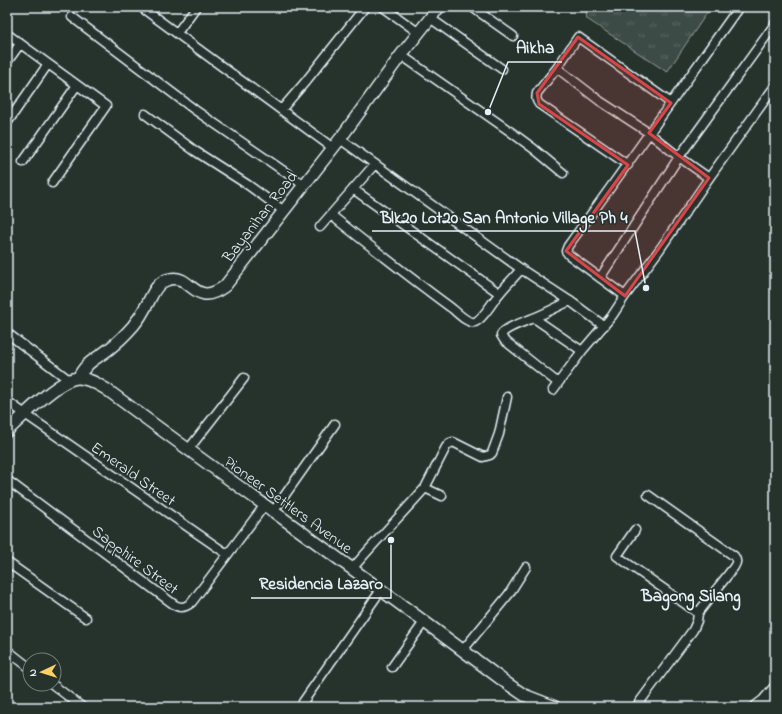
<svg xmlns="http://www.w3.org/2000/svg" width="782" height="714" font-family="'Indie Flower',sans-serif">
	<defs>
		<pattern id="grass-tufts" width="24" height="20" patternUnits="userSpaceOnUse"><rect width="24" height="20" fill="#3e4b47"/><path d="M3 7l-1-3M5 7V3M7 7l1-3M15 17l-1-3M17 17v-4M19 17l1-3" fill="none" stroke="#5a6562"/></pattern>
	</defs>
	<rect width="100%" height="100%" fill="#26332d"/>
	<filter id="ink" filterUnits="userSpaceOnUse"><feTurbulence type="fractalNoise" baseFrequency=".025" numOctaves="2"/><feDisplacementMap in="SourceGraphic" scale="8" xChannelSelector="R" yChannelSelector="G"/><feConvolveMatrix kernelMatrix="1 2 1 2 8 2 1 2 1" color-interpolation-filters="sRGB"/></filter>
	<g filter="url(#ink)">
		<path fill="url(#grass-tufts)" stroke="#939ea0" d="M585,7H711L667,72L587,19Z"/>
		<g fill="none" stroke-linecap="round" stroke-linejoin="round">
			<defs>
				<path id="street" d="M141,7L333,148
					M383,7L419,33
					M472,7L513,36
					M739,7C682,87 626,167 568,246L566,251L569,255L625,296L660,249L709,178L775,86
					M72,17L195,110L304,185
					M430,18L502,69
					M177,33L196,7
					M7,34L106,106L52,183
					M401,55L511,132L534,149L563,173
					M7,62L20,44
					M557,68L600,101L649,133L679,157L709,178
					M281,110L306,81L365,7
					M145,114L195,151L248,185L284,211
					M7,123L48,64
					M340,139L521,269L570,301L604,326
					M23,162L77,85
					M628,165L539,104C536,100 536,98 537,93L557,68L578,37L671,103
					M353,189L499,293
					M331,215C370,246 409,277 450,307C456,311 467,324 475,322C483,319 493,301 499,294C506,285 514,278 521,269
					M320,227L375,164
					M600,278L679,157L775,24
					M534,318L582,351
					M7,333L69,380
					M558,383L504,340L501,335C505,327 527,321 536,317C548,312 559,306 570,301
					M553,390L582,351L612,316L625,296
					M7,401L25,414L227,554
					M188,450L244,378
					M7,480L172,603C179,609 185,608 192,602L264,506
					M442,496L425,488L446,447L450,443L453,442L483,457L490,455L492,453L499,434L507,397
					M273,512L335,424
					M635,530L617,556L698,613
					M7,562L86,618
					M352,569C376,541 401,515 425,488
					M7,650L30,668
					M463,650L509,594L526,567
					M392,667L424,622
					M52,684L82,707
					M764,701L775,705
					M303,702L381,590
					M636,707L693,630L697,621L698,613L734,567C737,562 737,560 734,556L648,495"/>
				<path id="secondary" d="M78,378C87,361 95,360 109,349C118,342 126,334 133,326C138,320 142,314 145,308C152,297 155,282 170,279C192,274 194,309 225,286L340,139L401,55L439,7
					M7,431C21,418 60,378 78,378C88,378 97,384 106,389C238,487 373,582 505,682L524,695L555,707
					M756,707L764,701L775,688"/>
			</defs>
			<use href="#street" stroke="#e8f1f8" stroke-width="11"/>
			<use href="#secondary" stroke="#e8f1f8" stroke-width="14"/>
			<use href="#street" stroke="#26332d" stroke-width="8"/>
			<use href="#secondary" stroke="#26332d" stroke-width="11"/>
		</g>
	</g>
	<path fill="#d94647" fill-opacity="0.2" stroke="#d94647" stroke-width="3" stroke-linejoin="round" d="M578,37L671,103L649,133L709,178L625,296L566,251L628,165L539,104L537,93Z"/>
	<g text-anchor="middle" stroke-width="3.5" stroke-linejoin="round" paint-order="stroke">
		<g font-size="16" fill="#e8f1f8" stroke="#26332d">
			<text transform="translate(259 216) rotate(-52)" y="6">Bayanihan Road</text>
			<text transform="translate(134 473) rotate(35)" y="6">Emerald Street</text>
			<text transform="translate(289 504) rotate(36)" y="6">Pioneer Settlers Avenue</text>
			<text transform="translate(136 559) rotate(37)" y="6">Sapphire Street</text>
		</g>
		<g font-size="17" font-weight="bold" fill="#e8f1f8" stroke="#26332d">
			<text x="691" y="601">Bagong Silang</text>
		</g>
	</g>
	<path fill="none" stroke="#e8f1f8" stroke-width="1.5" d="M488 112L508 62H562M646 288L635 231H372M391 540L391 598H251"/>
	<g fill="#e8f1f8" stroke="#26332d" stroke-width="1.5">
		<circle cx="488" cy="112" r="4"/>
		<circle cx="646" cy="288" r="4"/>
		<circle cx="391" cy="540" r="4"/>
	</g>
	<g font-size="17" text-anchor="middle" font-weight="bold" fill="#e8f1f8" stroke="#26332d" stroke-width="3.5" stroke-linejoin="round" paint-order="stroke">
		<text x="535" y="53">Aikha</text>
		<text x="504" y="223">Blk20 Lot20 San Antonio Village Ph 4</text>
		<text x="321" y="589">Residencia Lazaro</text>
	</g>
	<rect width="782" height="714" fill="none" stroke="#26332d" stroke-width="24"/>
	<rect x="12" y="12" width="758" height="690" fill="none" stroke="#e8f1f8" stroke-width="1.5" filter="url(#ink)"/>
	<g transform="translate(42 672) rotate(266)"><circle r="19" fill="#26332d" stroke="#747f7e"/>
	<path d="M0-3L7 15L0 10L-7 15Z" fill="#ffd166"/>
	<text y="-6" font-size="11" font-weight="bold" text-anchor="middle" fill="#e8f1f8">N</text>
	</g>
</svg>
